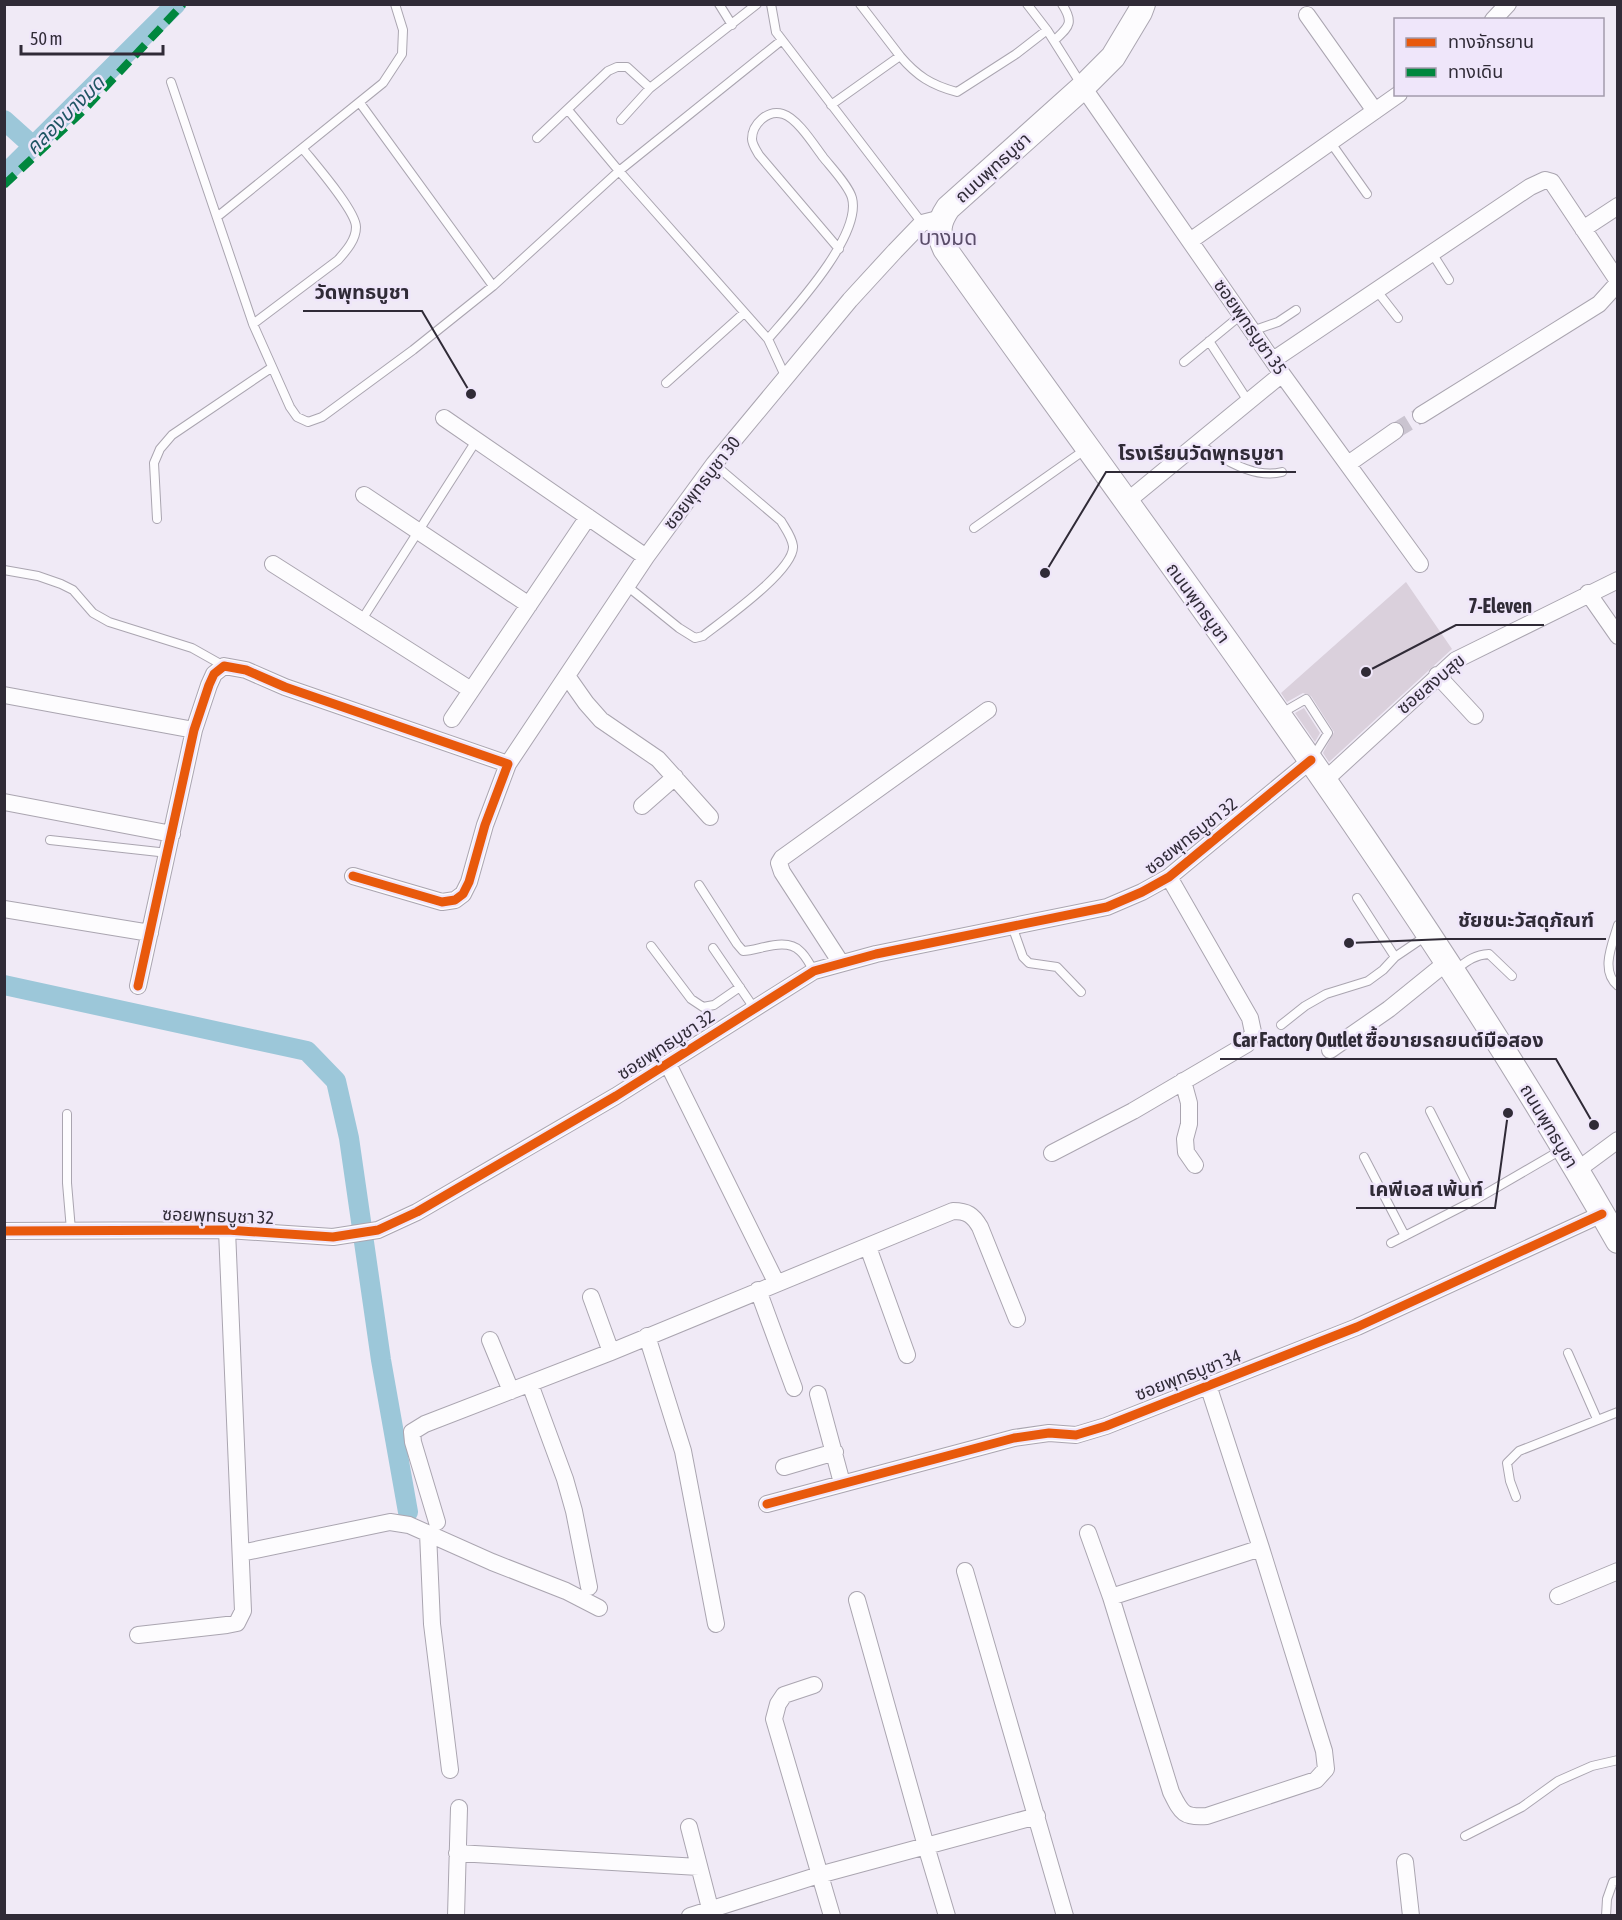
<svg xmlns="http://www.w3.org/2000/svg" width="1622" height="1920" font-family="'Asap Condensed','Noto Sans Thai',sans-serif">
	<rect width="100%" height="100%" fill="#f0eaf6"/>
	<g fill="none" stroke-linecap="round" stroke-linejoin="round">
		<path stroke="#9cc7d9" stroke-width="20" d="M4,120L33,146
			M4,175L176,4
			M4,985L307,1051L336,1081L349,1138L381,1360L408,1512"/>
	</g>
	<path fill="#dad0dc" d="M1406,582L1452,649L1329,762L1323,753L1334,732L1311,696L1303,693L1287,702L1281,693Z
		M1304,708L1320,733L1315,742L1295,713Z"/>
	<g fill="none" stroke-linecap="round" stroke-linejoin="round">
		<path stroke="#cac4d0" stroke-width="16" stroke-dasharray="16 8" stroke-linecap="butt" d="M1395,431L1421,415"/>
		<defs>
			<path id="lane" d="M719,4L732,25
				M771,4L776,32L922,223
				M860,4L900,56
				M1027,4L1047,30
				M1054,41C1068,27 1075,24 1062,4
				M171,82L253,324L290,407L297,417L308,422L322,417L413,350L493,286L619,171L782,40
				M360,103L493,286
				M831,105L900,56C917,76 931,85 957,92L1016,54L1047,30L1081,84
				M568,110L619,171L768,339L786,378
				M621,120L650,88L757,4
				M537,138L608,71L617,67H627L650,88
				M1331,143L1367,194
				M217,217L383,83L402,54L403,30L395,4
				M1432,253L1449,280
				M1377,291L1398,318
				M253,324L338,260C346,251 356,240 356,227C356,211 315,164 303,149
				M1252,331L1278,322L1296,310
				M768,339C792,311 862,236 852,198C849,186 831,167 823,157C814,145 797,118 783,114C768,109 752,124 752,139C752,144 756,150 759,155L839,249
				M1209,341L1248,401
				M1184,362L1241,315
				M666,383L744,313
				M1197,444C1222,457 1253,480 1282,472
				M157,519L154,463L160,449L172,435L271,368
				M974,528L1086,449
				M4,570L38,576L61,584L73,590L93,613L109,622L192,648L224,666
				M627,586L679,628L695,638L703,636C722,621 795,570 793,546C792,537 785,528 781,521L714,464
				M361,621L476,441
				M1280,714L1306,699L1328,733L1313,757
				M50,840L168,853
				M699,885L737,944L743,951C760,950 786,937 800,951C806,956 810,965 814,971
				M1357,898L1395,957
				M1618,925C1612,945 1600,971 1618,986
				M1012,926L1023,957L1029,963L1057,967L1081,992
				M651,946L691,999L703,1007L714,1005L740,987
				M713,948L754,1008
				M1454,971C1466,962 1473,955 1489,954L1512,976
				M1281,1025L1305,1006L1326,994L1368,981L1383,970L1395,957L1426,936
				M1430,1111L1475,1200
				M67,1114V1183L71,1230
				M1364,1157L1405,1236
				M1391,1243L1475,1200L1561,1150
				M1568,1353L1597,1419
				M1516,1497L1510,1481L1507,1463L1519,1451L1618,1412
				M1465,1836L1522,1807L1558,1781L1592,1766L1618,1760
				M1606,1916L1607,1899L1613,1882L1618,1881"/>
			<path id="street" d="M1307,15L1375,111
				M1493,20L1508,4
				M1083,87L1282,374L1420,564
				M1583,229L1618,206
				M1190,241L1399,94
				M1273,360L1530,187L1545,180L1552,182L1616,278L1617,284L1599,304L1421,415
				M444,418L646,557
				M1348,464L1395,431
				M364,495L529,605
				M1125,503L1282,374
				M273,564L471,690
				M1588,593L1618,636
				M1437,675L1475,716
				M567,676L586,703L601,720L658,759L710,817
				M4,695L194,730
				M452,719L588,517
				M508,764L646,557L714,464L850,300L895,251L922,223L942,218
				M1325,780L1456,660L1618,580
				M4,802L172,834
				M642,806L675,777
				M4,909L150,933
				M841,963L782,872L779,863L782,858L988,710
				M138,986L194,730L209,685L214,674L224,666L246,670L285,687L508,764L485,825L469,882L463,894L455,900L442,902L353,876
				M1330,1050L1389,1009L1447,962
				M668,1064L776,1282
				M1183,1081L1189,1103V1124L1185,1139L1186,1152L1195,1165
				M1052,1153L1133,1111L1247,1044L1253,1032L1250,1018L1169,877
				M1576,1171L1618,1140
				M4,1231L227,1230L333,1237L378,1230L417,1212L616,1096L814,971L876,954L1107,907L1142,892L1169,877L1311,760
				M868,1247L907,1355
				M758,1290L794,1388
				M591,1297L611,1352
				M647,1336L683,1451L716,1624
				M490,1340L511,1391
				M530,1384L565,1479L574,1511L589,1587
				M818,1394L842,1483
				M784,1467L835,1452
				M767,1504L1014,1438L1049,1433L1076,1435L1106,1426L1357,1327L1602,1214
				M437,1522L413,1442L412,1432L425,1424L611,1352L953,1211C967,1211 973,1215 980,1227L1017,1319
				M428,1533L432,1624L450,1770
				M1088,1533L1111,1597L1171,1792C1181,1812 1183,1818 1207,1816L1316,1780L1326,1769L1324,1751L1261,1548L1208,1385
				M241,1553L390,1522L409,1525L492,1562L566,1591L599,1608
				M965,1571L1065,1916
				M1558,1596L1618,1571
				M1111,1597L1261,1548
				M857,1600L926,1846L947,1916
				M138,1635L227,1625L237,1623L243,1611L227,1230
				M814,1685L784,1695L778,1704L774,1719L832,1916
				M689,1827L712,1916
				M457,1853L699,1867
				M1405,1862L1411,1916
				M456,1916L459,1808
				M690,1916L819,1875L1037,1816"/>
			<path id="secondary" d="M1143,4L1140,12L1113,57L1083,87L948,208C938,223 937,232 945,249C1176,574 1420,893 1618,1241"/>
		</defs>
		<use href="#lane" stroke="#aaa5b0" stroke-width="10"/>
		<use href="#street" stroke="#aaa5b0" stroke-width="18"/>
		<use href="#secondary" stroke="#aaa5b0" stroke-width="26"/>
		<use href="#lane" stroke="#fdfcfe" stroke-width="8"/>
		<use href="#street" stroke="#fdfcfe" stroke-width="16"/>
		<use href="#secondary" stroke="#fdfcfe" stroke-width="24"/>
		<path stroke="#00873e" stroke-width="8" stroke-dasharray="15 8" stroke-linecap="butt" d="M4,185L84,110L183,4"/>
		<defs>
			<path id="cycleway" d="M138,986L194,730L209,685L214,674L224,666L246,670L285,687L508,764L485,825L469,882L463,894L455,900L442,902L353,876
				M4,1231L227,1230L333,1237L378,1230L417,1212L616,1096L814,971L876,954L1107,907L1142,892L1169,877L1311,760
				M767,1504L1014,1438L1049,1433L1076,1435L1106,1426L1357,1327L1602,1214"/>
		</defs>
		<use href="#cycleway" stroke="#efe6fa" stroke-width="13"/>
		<use href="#cycleway" stroke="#e8590c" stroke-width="9"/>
	</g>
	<g text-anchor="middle" stroke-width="5" stroke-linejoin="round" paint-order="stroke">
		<g font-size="18" fill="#302b37" stroke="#efe6fa">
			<text transform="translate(993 168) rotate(-42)" y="6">ถนนพุทธบูชา</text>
			<text transform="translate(1250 327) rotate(55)" y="6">ซอยพุทธบูชา 35</text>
			<text transform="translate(702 483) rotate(-52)" y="6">ซอยพุทธบูชา 30</text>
			<text transform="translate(1198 603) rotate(54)" y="6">ถนนพุทธบูชา</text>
			<text transform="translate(1431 684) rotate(-40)" y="6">ซอยสงบสุข</text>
			<text transform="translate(1191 836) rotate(-38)" y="6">ซอยพุทธบูชา 32</text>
			<text transform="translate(666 1045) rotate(-33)" y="6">ซอยพุทธบูชา 32</text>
			<text transform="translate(1549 1126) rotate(59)" y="6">ถนนพุทธบูชา</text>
			<text transform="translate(218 1216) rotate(2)" y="6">ซอยพุทธบูชา 32</text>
			<text transform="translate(1188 1375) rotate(-21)" y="6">ซอยพุทธบูชา 34</text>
		</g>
		<g font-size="20" font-style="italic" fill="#205564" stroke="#efe6fa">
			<text transform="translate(65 115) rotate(-45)" y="7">คลองบางมด</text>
		</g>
		<g font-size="21" fill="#594c68" stroke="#efe6fa">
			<text x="948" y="245">บางมด</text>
		</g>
	</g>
	<path fill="none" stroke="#302b37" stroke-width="2" d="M471 394L422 311H303M1045 573L1106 472H1296M1366 672L1456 625H1544M1349 943L1446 939H1606M1594 1125L1556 1059H1220M1508 1113L1495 1208H1356"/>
	<g fill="#302b37" stroke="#efe6fa" stroke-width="2">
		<circle cx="471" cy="394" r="6"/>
		<circle cx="1045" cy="573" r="6"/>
		<circle cx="1366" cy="672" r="6"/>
		<circle cx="1349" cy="943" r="6"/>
		<circle cx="1594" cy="1125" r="6"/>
		<circle cx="1508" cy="1113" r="6"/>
	</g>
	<g font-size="20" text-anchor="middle" font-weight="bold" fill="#302b37" stroke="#efe6fa" stroke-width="5" stroke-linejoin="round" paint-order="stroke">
		<text x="362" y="299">วัดพุทธบูชา</text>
		<text x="1201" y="460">โรงเรียนวัดพุทธบูชา</text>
		<text x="1500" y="613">7-Eleven</text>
		<text x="1526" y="927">ชัยชนะวัสดุภัณฑ์</text>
		<text x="1388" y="1047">Car Factory Outlet ซื้อขายรถยนต์มือสอง</text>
		<text x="1426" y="1196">เคพีเอส เพ้นท์</text>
	</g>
	<rect width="1622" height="1920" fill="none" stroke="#302b37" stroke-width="12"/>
	<rect x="1394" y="18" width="210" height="78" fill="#efe6fa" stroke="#a39bac" stroke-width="1.5"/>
	<rect x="1406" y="38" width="30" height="9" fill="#e8590c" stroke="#a39bac" stroke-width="1.5"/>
	<text x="1448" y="48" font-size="18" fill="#302b37">ทางจักรยาน</text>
	<rect x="1406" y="68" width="30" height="9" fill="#00873e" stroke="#a39bac" stroke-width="1.5"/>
	<text x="1448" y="78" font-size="18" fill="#302b37">ทางเดิน</text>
	<path d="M21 45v9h142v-9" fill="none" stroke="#302b37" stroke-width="3"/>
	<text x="30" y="45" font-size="18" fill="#302b37" stroke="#efe6fa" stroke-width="4.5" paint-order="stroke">50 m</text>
</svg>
